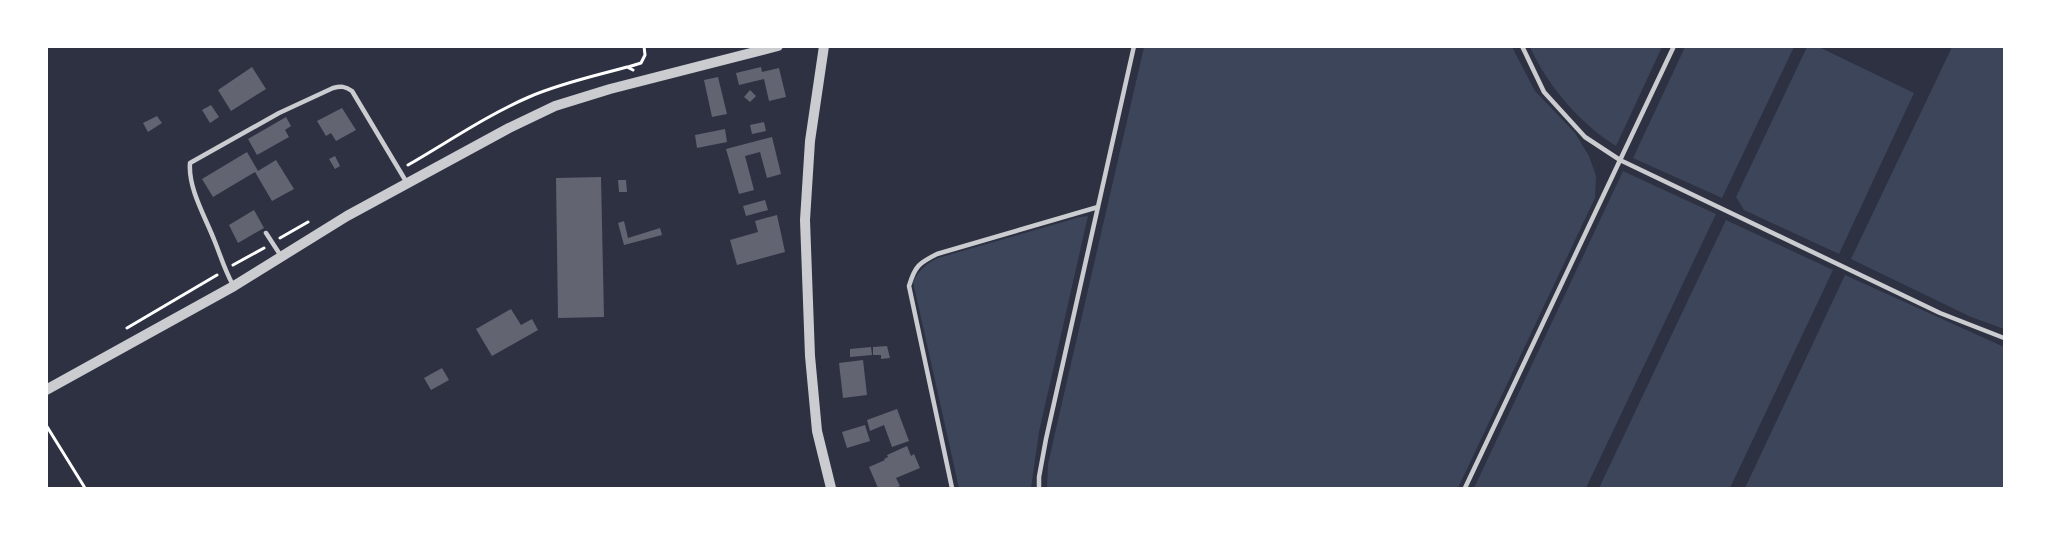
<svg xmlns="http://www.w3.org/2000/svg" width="2051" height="535" font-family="'Exo 2',sans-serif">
	<rect width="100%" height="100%" fill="#2d3142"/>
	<path fill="#3c4559" d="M1144,47H1512L1535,91L1575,133L1589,156L1596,176L1595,198L1458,488H1047L1048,464L1058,420Z
		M1530,47H1662L1616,146C1579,123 1548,86 1530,47Z
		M1685,47H1794L1722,198L1633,158Z
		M1807,47H1819L1914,93L1839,254L1744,210L1736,197Z
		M1952,47H2004V329L1971,317L1851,259Z
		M1623,171L1716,214L1586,488H1474Z
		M1088,216L1039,432L1031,488H959L913,282C919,270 926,264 938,258L1080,217Z
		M1726,220L1833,270L1730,488H1599Z
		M1845,275L2004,347V488H1745Z"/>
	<path fill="#626471" d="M252,67L266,89L231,111L218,90Z
		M761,67L762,72L779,68L786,97L769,101L764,79L739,85L736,73Z
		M718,77L727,114L712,117L704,80Z
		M750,90L756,96L750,102L744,97Z
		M211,105L219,117L210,123L202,110Z
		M342,108L356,130L336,141L331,133L326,136L317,121Z
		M157,116L162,123L148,132L143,123Z
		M286,117L291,126L285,130L289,137L257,155L248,139Z
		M764,122L766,131L752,134L750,125Z
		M725,129L727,142L697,148L695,135Z
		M772,137L781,174L767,178L760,152L745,156L754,190L739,194L726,149Z
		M247,152L258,171L276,160L294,189L272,201L255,172L213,197L202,179Z
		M335,156L340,166L335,169L329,159Z
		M601,177L604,317L558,318L556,178Z
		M618,180H626L627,192H619Z
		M765,200L768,210L746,216L743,206Z
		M254,210L264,228L238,243L229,225Z
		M777,215L785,252L737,265L730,240L758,232L755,221Z
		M624,221L628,238L660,228L662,235L624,245L618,223Z
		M511,309L521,325L532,319L538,330L492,356L476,329Z
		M887,346L890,358L881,359V355H873V347Z
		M871,347L872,355L850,357V349Z
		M863,360L867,395L843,398L839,363Z
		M442,368L449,380L431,390L424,378Z
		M897,409L909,441L892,447L884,425L870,431L867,420Z
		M865,425L870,441L847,448L842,432Z
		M907,446L911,456L914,454L920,468L896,478L900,486L895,488H878L869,467L885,460L884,459L888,457L887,455Z"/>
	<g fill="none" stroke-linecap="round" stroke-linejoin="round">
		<path stroke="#fff" stroke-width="3" d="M628,67L641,63L645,55L644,46
			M408,165C448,142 487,115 529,97C561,83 595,76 627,67L633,70
			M280,238L308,222
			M233,265L264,248
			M127,328L217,275
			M46,425L85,488"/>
		<path stroke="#caccd0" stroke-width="4.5" d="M1522,46L1544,92L1585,137L1620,160L1940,313L2004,338
			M266,233L281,256
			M233,285C225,271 221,257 215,242C206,218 188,189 190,163L279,113L333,88C341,86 345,86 352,91L407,183
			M952,488L909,286C915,266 919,263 937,254L1098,207
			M1039,488V477L1046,439L1134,46
			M1465,488L1674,46"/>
		<path stroke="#caccd0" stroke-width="10" d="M824,46L810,141L805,220L810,356L817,431L831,488
			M46,390L234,286L347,216L509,128L555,106L610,89L778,46"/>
	</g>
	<rect width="2051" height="535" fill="none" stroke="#ffffff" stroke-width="96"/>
</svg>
